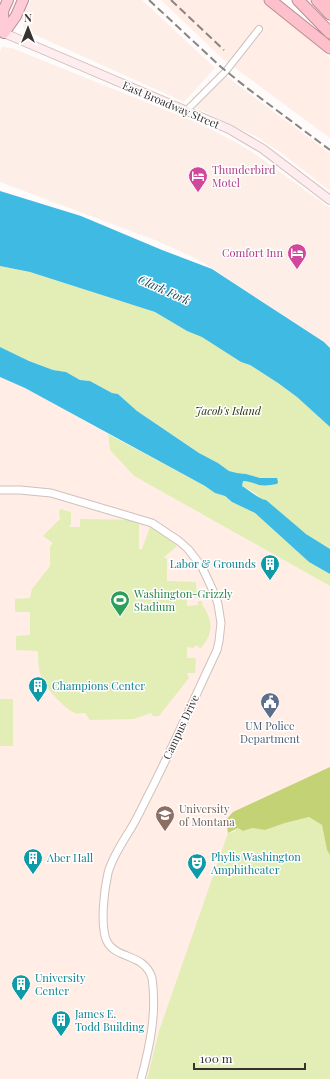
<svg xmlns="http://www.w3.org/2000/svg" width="330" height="1079" font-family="'Playfair Display',serif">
	<rect width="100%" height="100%" fill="#fefbfa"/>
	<path fill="#fdeee8" d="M31,0H142L215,68L184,102L31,33L24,29L22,18Z
		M2,47L12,48L200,124L222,135L251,151L330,208V348L324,342L201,261L160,242L0,182V52Z
		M225,75L274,112L255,136L194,107Z"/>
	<path fill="#ffede6" d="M161,0H263L287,18L330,58V138L223,59Z
		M274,112L330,153V191L280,152L255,136Z
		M0,377L25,388L108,434L110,450L134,476L330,586V1079H0Z"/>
	<path fill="#e3eeb6" d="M0,266L30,272L155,312L187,331L202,336L241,362L250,365L278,383L297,397L330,427V549L306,534L253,492L242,486V481H251L259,484L266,485L277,484L272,479L260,478L246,474L237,473L229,471L218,463L199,453L137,411L118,394L112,393L90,381L80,380L66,372L53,370L29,361L0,347Z
		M108,434L205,486L215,493L225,496L232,502L255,513L309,562L330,574V586L134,476L110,450Z
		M61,509L71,512V524L69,527H80V519L139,520V549H142L151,524L158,528L177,546L163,558H167V581L196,582L197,596L187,595V606L198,605V601H202C202,607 205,608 207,613C214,626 210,639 200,649L198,646H194V648L187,647V658H196L195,673H187L189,678L159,716H153L151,713L134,719L90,720L85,713C81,713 78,714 75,713C63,708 46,688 41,676C38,668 38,659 38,651L16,650V636L30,635V612H15V599L30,598L32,589L50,566V546L53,543L43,536L60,519L59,511Z
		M0,699H13V746H0Z
		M309,817L322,825L327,850L330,855V1079H147L159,1031L228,833L234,832L238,828L243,831L252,828L265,830L285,823Z"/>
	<path fill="#c2d274" d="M330,767V855L327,850L322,825L309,817L285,823L265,830L252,828L243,831L238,828L228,833L226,820L233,812Z"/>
	<path fill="#3ebae3" d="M0,191L81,216L162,250L212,269L324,342L330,348V427L297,397L278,383L250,365L241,362L202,337L187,331L155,312L30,272L0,266Z
		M0,347L29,361L53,370L66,372L80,380L90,381L112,393L118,394L137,411L199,453L218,463L229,471L237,473L246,474L260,478H277L278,482L277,484C271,485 265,486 259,485C253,483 249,481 243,481L242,486C249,490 259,499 266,500L306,534L330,549V574L309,562L255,513L232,502L225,496L215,493L205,486L25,388L0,377Z"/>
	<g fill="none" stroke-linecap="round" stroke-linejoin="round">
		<defs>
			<path id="minor" d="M186,111L226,71L259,29"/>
			<path id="tertiary" d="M0,490H20L51,493L152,523L179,541L188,549L202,567L215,595L218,604L221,623L219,641L217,650C195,697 174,744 151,790C144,803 138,817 130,830C122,843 112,858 108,873C104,891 101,919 105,936C111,961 144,951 152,978C157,1012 150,1046 141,1079"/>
			<path id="secondary" d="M4,33L229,129L263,149L330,200"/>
			<path id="trunk" d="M4,33L16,16L23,0
				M4,33L3,11L8,0"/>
			<path id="motorway" d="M270,0L330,48
				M298,0L330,33
				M317,0L330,14
				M329,0L330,2"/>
		</defs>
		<use href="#minor" stroke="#cec1bb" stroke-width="8"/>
		<use href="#tertiary" stroke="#cec1bb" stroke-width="9"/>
		<use href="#secondary" stroke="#cec1bb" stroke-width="10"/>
		<use href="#trunk" stroke="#b88e95" stroke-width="12"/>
		<use href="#motorway" stroke="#b88e95" stroke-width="13"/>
		<use href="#minor" stroke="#fff" stroke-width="6"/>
		<use href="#tertiary" stroke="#fff" stroke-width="7"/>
		<use href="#secondary" stroke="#ffecef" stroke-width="8"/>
		<use href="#trunk" stroke="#feccd6" stroke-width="10"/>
		<use href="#motorway" stroke="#fec0cb" stroke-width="11"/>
		<path stroke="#898583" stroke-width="2" stroke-dasharray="8 4" stroke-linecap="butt" d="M149,0L221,67L247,88L330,150
			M171,0L224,50"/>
	</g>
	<defs>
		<symbol id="hotel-pin" viewBox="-11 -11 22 30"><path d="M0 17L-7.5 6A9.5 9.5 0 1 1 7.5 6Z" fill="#d1479c" stroke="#fff"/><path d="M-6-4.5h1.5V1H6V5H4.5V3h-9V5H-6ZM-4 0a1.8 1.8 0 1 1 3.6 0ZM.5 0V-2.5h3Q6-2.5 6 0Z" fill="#fff"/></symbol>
		<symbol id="building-pin" viewBox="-11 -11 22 30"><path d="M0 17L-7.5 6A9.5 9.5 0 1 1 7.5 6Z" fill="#0f9aa8" stroke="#fff"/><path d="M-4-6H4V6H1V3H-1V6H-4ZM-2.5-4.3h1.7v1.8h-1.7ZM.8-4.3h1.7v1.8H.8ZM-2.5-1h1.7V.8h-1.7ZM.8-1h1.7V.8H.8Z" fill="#fff"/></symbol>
		<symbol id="stadium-pin" viewBox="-11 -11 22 30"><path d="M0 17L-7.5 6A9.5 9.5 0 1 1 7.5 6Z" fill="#2e9e5b" stroke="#fff"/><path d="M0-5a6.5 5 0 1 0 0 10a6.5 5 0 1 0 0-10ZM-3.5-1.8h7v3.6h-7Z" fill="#fff"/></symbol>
		<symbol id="civic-pin" viewBox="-11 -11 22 30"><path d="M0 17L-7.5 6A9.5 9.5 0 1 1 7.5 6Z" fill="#5c6f8a" stroke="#fff"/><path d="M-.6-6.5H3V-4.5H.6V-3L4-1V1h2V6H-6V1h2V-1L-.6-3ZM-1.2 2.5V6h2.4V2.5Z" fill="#fff"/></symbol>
		<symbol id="university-pin" viewBox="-11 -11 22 30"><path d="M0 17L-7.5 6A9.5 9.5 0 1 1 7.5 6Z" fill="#8d6e63" stroke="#fff"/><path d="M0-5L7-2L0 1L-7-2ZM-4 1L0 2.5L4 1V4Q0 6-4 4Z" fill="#fff"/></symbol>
		<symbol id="theatre-pin" viewBox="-11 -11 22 30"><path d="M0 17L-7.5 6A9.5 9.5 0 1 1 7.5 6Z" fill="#0f9aa8" stroke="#fff"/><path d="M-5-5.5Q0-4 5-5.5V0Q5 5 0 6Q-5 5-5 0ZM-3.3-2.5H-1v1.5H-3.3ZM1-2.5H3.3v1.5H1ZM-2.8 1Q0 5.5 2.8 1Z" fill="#fff"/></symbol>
	</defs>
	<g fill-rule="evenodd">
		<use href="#hotel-pin" x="187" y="165" width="22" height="30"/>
		<use href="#hotel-pin" x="286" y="242" width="22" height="30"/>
		<use href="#building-pin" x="259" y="553" width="22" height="30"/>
		<use href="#stadium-pin" x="109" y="589" width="22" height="30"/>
		<use href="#building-pin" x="27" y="675" width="22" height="30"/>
		<use href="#civic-pin" x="259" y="691" width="22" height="30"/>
		<use href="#university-pin" x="154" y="804" width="22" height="30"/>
		<use href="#building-pin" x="22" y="847" width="22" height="30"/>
		<use href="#theatre-pin" x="186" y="852" width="22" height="30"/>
		<use href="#building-pin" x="10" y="973" width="22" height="30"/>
		<use href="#building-pin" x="50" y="1009" width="22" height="30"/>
	</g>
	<g text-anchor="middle" stroke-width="3" stroke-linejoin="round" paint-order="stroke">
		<g font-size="11" fill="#373230" stroke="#fff">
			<text transform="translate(171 105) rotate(23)" y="4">East Broadway Street</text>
			<text transform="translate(181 727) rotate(-65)" y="4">Campus Drive</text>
		</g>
		<g font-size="11" fill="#b23c85" stroke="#fff" text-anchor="start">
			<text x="212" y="174">Thunderbird<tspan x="212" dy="13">Motel</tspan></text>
			<text x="283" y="257" text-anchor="end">Comfort Inn</text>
		</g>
		<g font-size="11" font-style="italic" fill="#292f06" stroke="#fff">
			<text x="228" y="415">Jacob's Island</text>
		</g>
		<g font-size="11" fill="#0d838f" stroke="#fff" text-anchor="start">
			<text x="256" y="568" text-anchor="end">Labor &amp; Grounds</text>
			<text x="52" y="690">Champions Center</text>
			<text x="211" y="861">Phylis Washington<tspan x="211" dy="13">Amphitheater</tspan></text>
			<text x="47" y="862">Aber Hall</text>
			<text x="35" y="982">University<tspan x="35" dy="13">Center</tspan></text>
			<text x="75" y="1018">James E.<tspan x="75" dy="13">Todd Building</tspan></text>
		</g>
		<g font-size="11" fill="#27864d" stroke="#fff" text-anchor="start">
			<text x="134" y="598">Washington-Grizzly<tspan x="134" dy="13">Stadium</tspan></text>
		</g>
		<g font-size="11" fill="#4e5e75" stroke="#fff">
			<text x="270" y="730">UM Police<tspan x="270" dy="13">Department</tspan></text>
		</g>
		<g font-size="11" fill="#785e54" stroke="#fff" text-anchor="start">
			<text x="179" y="813">University<tspan x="179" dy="13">of Montana</tspan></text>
		</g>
		<g font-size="12" font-style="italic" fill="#15485a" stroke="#fff">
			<text transform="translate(164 290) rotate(24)" y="4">Clark Fork</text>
		</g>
	</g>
	<g transform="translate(28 28)" stroke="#ffffff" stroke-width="3" paint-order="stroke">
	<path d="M0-3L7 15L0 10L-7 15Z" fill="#373230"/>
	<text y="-6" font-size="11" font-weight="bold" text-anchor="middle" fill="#373230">N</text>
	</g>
	<path d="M194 1063v6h111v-6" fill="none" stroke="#373230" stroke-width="2"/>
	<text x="200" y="1063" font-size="12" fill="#373230" stroke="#ffffff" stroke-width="3" paint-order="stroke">100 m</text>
</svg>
